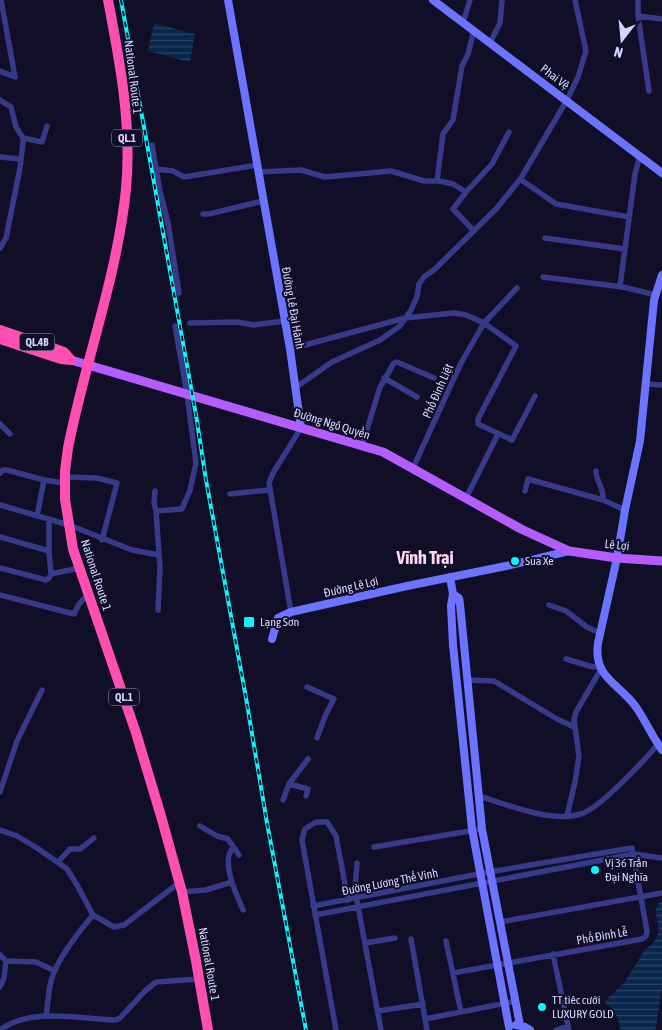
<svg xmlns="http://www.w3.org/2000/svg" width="662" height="1030" font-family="'Asap Condensed',sans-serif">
	<defs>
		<pattern id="water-rules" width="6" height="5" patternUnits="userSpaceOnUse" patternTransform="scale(1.25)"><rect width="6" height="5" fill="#09264b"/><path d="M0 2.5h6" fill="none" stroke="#2c4566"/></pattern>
	</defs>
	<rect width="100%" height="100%" fill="#110e27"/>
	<path fill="url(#water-rules)" d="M154,23L195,34L190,62L148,51Z
		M662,901V987L656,1028L655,1030H620C619,1017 614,1010 604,1002L623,984L639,960C642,949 656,944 658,934C662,923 648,908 662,901Z"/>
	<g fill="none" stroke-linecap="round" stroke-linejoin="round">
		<path stroke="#373a89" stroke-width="5.5" d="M1,0L15,77
			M638,0V16L649,91
			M638,16L662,19
			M463,22L470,0
			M490,43L500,23L502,0
			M0,71L15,77
			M0,100L11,107L16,127L23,138V143L20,168L6,238L0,248
			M23,138L42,142L47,126
			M152,145L160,191L168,223L179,293
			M0,157L21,159
			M156,169L173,171L184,177L257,165
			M258,172L301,170L325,177L391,171L424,181H439L453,184L466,192L453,209L474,231
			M520,179L556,204L629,217
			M437,181L443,134L453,120L462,66L468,54L474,30
			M466,192L492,164L509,132
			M203,214H209L263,201
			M545,238L625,249
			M543,277L623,287L656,295
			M620,286L635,174L640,155
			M190,323L237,322L253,325L285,321
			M290,349L405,318L454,313L466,315L484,323L516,346L478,419V424L512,440L535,396
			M384,378L417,397
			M646,384L662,385
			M295,388L332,362L380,340L400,326L411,310L417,297L419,284L424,277L435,269L497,208L521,178L567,100L578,77L586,51L575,0
			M0,424L10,434
			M362,446L380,387L394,363L397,362L434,378
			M413,468L461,363L484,323L517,288
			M596,471C596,483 604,485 603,500
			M0,473L3,470H7L44,480L64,483
			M65,477L97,478L117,483L102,540
			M155,491L154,503L156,511L160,569L158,610
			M525,491L528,479L603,500L625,510
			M230,494L269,490
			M466,498L498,434
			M0,505L69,525L132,550L159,555
			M156,511L182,509L190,490L196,463L187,394L175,326
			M37,516L44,480
			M49,520V551L51,574
			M0,537L49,551
			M0,568L46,580L49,578L51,574
			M51,574L79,568
			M0,595L74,614L79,604L88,594
			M549,605L566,611L587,627L600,633
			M291,612L269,483L273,473L301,428
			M566,659L593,667L599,666
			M467,680L494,681L557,719L574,727
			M307,687L334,699L326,714L317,738
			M289,784L308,789L306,796
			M0,792L17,741L42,690
			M479,796C508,805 551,823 581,814C600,808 644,761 658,744
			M283,800L289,784L308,759
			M567,816L575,782L579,756L574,720L576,712L601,669
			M200,826L217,836L228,839L239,855
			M0,830L17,836L37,848L67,869L77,885L93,915L114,927L124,925L180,882
			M374,847L482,829
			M233,848C220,861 237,896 243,910
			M58,862L70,849H80L94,838
			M357,863L355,890L381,1030
			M182,892L206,890L232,882
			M313,906L489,872L632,848L647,931L646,936L642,939L453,973
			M315,915L634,854L662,858
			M500,922L662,893
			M411,939L427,1030
			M446,941L461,1012
			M365,943L395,938
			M553,954L569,1030
			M0,955L6,961L36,962L55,971
			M0,987L4,978L6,961
			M378,1011L423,1004
			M46,1016C48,1005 48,993 51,981C56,961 79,931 93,915
			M425,1019L516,1001
			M0,1030C31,1007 81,1019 116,1020L120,1018L145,991L156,982L199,979
			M336,1030L302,840L305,829L316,822H327L336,836L348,900
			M556,1030L568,1026"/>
		<path stroke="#6c73ff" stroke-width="8" d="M228,0L290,349L301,428
			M433,0L662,173
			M662,275L654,300L640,441L625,510L617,558L598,643C593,678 619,683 636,707C645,720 652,736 662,750
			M450,577L453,594L451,606L453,645L472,829L509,1027
			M453,594L459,598L460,604L482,829L520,1025
			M272,639L278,618L291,612L407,586L506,566L569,551
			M516,1025L525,1027L530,1030"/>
		<path stroke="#b55cff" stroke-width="9" d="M71,360L383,452L521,529L569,551L617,558L662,561"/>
		<path stroke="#ff50b1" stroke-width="10" d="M108,0C120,62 132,125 126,189C117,278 85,361 68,448L65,471V499L73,549L136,733L161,816L182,892L196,961L208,1030
			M0,330L64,352L71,360
			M0,339L61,359L71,360"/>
		<defs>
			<path id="rail" d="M121,0L196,415L206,480L246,698L267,823L306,1030"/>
		</defs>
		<use href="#rail" stroke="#01f9ff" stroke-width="4"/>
		<use href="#rail" stroke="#110e27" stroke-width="2" stroke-dasharray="5.5" stroke-linecap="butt"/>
	</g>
	<g fill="#01f9ff" stroke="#110e27" stroke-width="2">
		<circle cx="515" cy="561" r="5"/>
		<rect x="243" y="616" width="12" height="12" rx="2.5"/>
		<circle cx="595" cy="870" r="5"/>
		<circle cx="542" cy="1007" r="5"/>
	</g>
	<g text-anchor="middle" stroke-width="4" stroke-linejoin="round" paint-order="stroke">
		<g fill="#110e27" stroke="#9b99be" stroke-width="1">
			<rect x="112" y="129.5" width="30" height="17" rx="4"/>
			<rect x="19.5" y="333.5" width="35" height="17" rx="4"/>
			<rect x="109" y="688.5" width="30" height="17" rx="4"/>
		</g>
		<g font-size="11" font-weight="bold" fill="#d6d5ff">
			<text x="127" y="142">QL.1</text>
			<text x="37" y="346">QL.4B</text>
			<text x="124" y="701">QL.1</text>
		</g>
		<g font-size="12" fill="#d6d5ff" stroke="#110e27">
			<text transform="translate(133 77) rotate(83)" y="4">National Route 1</text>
			<text transform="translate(555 77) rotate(37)" y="4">Phai Vệ</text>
			<text transform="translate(293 308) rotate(80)" y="4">Đường Lê Đại Hành</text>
			<text transform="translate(438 391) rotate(-66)" y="4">Phố Đinh Liệt</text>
			<text transform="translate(332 424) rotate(17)" y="4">Đường Ngô Quyền</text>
			<text transform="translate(617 545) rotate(6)" y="4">Lê Lợi</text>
			<text transform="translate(96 575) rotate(72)" y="4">National Route 1</text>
			<text transform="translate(351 587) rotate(-13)" y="4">Đường Lê Lợi</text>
			<text transform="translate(390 882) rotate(-11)" y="4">Đường Lương Thế Vinh</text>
			<text transform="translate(602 936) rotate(-10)" y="4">Phố Đinh Lễ</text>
			<text transform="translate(209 964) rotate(80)" y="4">National Route 1</text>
		</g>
		<g font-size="12" fill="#d6d5ff" stroke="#110e27" text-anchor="start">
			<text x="525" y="565">Sua Xe</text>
			<text x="260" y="626">Lạng Sơn</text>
			<text x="605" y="867">Vị 36 Trần<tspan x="605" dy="14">Đại Nghĩa</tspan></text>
			<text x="552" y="1004">TT tiêc cưới<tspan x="552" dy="14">LUXURY GOLD</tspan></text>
		</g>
		<g font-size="18" font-weight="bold" fill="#ffd7f3" stroke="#110e27">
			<text x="425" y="564">Vĩnh Trại</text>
		</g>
	</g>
	<g transform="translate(622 40) rotate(196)" stroke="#110e27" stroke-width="4" paint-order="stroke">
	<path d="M0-4L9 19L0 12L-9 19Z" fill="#d6d5ff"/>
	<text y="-8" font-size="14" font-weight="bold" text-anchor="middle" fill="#d6d5ff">N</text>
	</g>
</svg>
